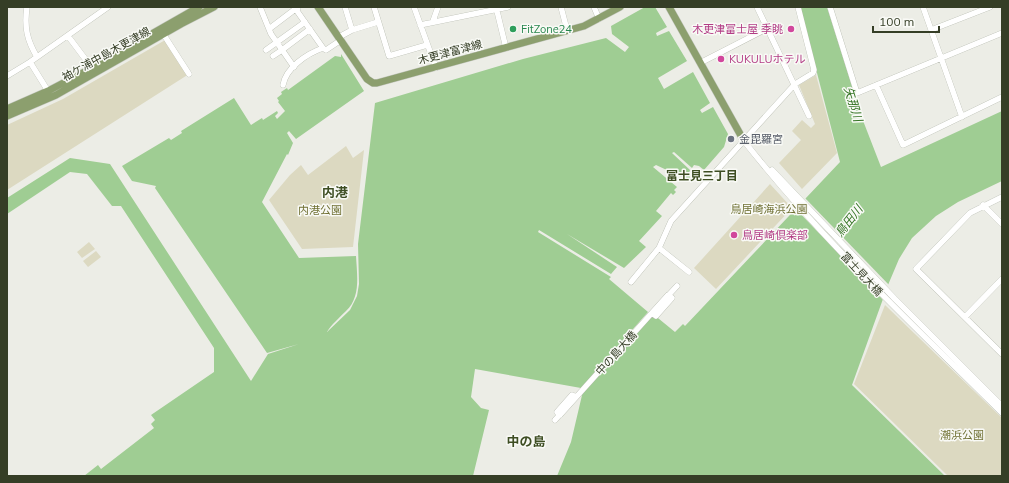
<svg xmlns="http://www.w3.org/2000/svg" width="1009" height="483" font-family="Mulish,'Noto Sans JP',sans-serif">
	<rect width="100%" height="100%" fill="#ecede6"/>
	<path fill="#dcd9c1" d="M167,39L189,74L7,190V125L63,99Z
		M816,75L837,153L802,189L779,163L801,140L792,131L802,120L811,128L815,124L799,85Z
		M346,146L353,158L364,150L353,247L302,249L269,200L290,175L301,165L308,175Z
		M770,184L792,208L716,289L694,268Z
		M89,242L95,249L82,258L77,252Z
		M96,251L101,257L88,267L83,261Z
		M885,305L1002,418V476H948L854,384Z"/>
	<path fill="#9fcd93" d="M645,7H655L667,27L656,33L657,36L669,31L687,61L658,78L664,89L693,72L710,103L700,110L702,113L713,107L728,134L724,147L704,170L699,166L694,165L692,168L674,152L672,153L690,170L689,173L691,174L689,179L687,178L686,179L656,165L653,167L677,187L674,190L676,192L673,195L671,193L656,211L662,216L639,241L646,247L624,268L567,234L617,267L611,274L539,230L538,232L611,277L609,279L648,312L581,388L475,369L471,397L481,408L489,410L473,476H84L98,465L101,469L154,428L151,424L155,420L151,415L214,372V348L121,206H112L87,174L70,172L7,214V198L70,158L110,164L251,381L268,354L299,344L267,353L155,188L156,186L132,181L122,166L169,138L171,140L182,133L181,131L234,98L251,125L262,118L263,120L277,111L278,113L275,116L277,119L285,111L278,102L279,101L277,98L282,94L281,92L287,88L288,90L335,56L341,57V54L364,91L296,139L289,131L287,133L293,143L288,155L287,154L262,202L299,258L356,256C357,275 361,297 346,311C340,317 331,325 327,332L350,310L357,296L359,284L358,244L375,103L523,59L606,38L625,52L629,47L612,34L611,26Z
		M800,7H827L862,118L881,167L1002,111V181L958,202L936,216L912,238L899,259L888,285L852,385L945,476H557L571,442L583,391L653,314L675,332L683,324L685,326L840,162Z"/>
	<path fill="#ecede6" d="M804,197L890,286L884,301L794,207Z"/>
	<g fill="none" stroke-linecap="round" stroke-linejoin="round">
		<defs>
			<path id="minor" d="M27,7C24,27 27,40 37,57
				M260,7L271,34L294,67
				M298,7L297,11L323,48
				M345,7L352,30
				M374,7L389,56L427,45
				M414,7L436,68
				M496,7L506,48
				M561,7L567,30
				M594,7L599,19
				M757,7L809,116
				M830,7L857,93L1002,33
				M923,7L962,117
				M433,21L438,7
				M420,25L508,7
				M269,29L298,7
				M931,30L990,7
				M162,32L189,74
				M68,36L92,68
				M339,37L352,30L378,22
				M266,50L305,22
				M282,50L310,29
				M273,56L282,50
				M30,62L48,91
				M700,63L766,29
				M7,76L30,62L108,7
				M283,85C286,68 306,54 323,48L326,50L341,40
				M876,85L903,145L1002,97
				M744,141C821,239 913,325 1002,413
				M772,170L895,299L1002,406
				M1002,197L970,213L916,269L1002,354
				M983,205L1002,224
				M659,248L689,272
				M631,282L659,248L671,221L795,84L813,73L814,70L798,7
				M965,317L1002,279
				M555,420L576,397L572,395L557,412L560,415L668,295L672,298L656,316L652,313L677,286"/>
			<path id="major" d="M318,7L367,79L373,83H377L584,26L620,7
				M669,7L744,141
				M7,109L48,91L92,68L199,7
				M7,116L56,95L181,24L214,7"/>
		</defs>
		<use href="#minor" stroke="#b1b5a9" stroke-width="6"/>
		<use href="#major" stroke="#c6c9c2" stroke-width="8"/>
		<use href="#minor" stroke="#fff" stroke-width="5.5"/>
		<use href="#major" stroke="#8c9f6e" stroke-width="7"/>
	</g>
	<circle fill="#2e9e5b" stroke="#f9faf6" stroke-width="1.5" cx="513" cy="29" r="4"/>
	<g fill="#d1479c" stroke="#f9faf6" stroke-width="1.5">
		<circle cx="791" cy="29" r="4"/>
		<circle cx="721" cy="59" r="4"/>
		<circle cx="734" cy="235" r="4"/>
	</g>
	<circle fill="#6b7280" stroke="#f9faf6" stroke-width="1.5" cx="731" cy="139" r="4"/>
	<g text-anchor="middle" stroke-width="3" stroke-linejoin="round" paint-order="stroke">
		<g font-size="11" fill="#27864d" stroke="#f9faf6" text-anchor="start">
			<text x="521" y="33">FitZone24</text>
		</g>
		<g font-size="11" fill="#b23c85" stroke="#f9faf6" text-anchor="start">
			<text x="783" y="33" text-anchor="end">木更津富士屋 季眺</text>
			<text x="729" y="63">KUKULUホテル</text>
			<text x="742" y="239">鳥居崎倶楽部</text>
		</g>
		<g font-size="11" fill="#353e26" stroke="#f9faf6">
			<text transform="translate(450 52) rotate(-15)" y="4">木更津富津線</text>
			<text transform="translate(106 54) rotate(-29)" y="4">袖ケ浦中島木更津線</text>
			<text transform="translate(862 274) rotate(47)" y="4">富士見大橋</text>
			<text transform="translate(616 353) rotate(-48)" y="4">中の島大橋</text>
		</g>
		<g font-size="11" fill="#5b616d" stroke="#f9faf6" text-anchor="start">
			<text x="739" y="143">金毘羅宮</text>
		</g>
		<g font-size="11" fill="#707134" stroke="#f9faf6">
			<text x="769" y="213">鳥居崎海浜公園</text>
			<text x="320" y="214">内港公園</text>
			<text x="962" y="439">潮浜公園</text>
		</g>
		<g font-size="12" font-style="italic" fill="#357525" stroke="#f9faf6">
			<text transform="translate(853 104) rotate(73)" y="4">矢那川</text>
			<text transform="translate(849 221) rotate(-52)" y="4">鳥田川</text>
		</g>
		<g font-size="12" font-weight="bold" fill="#3e4e23" stroke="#f9faf6">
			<text x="702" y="180">富士見三丁目</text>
		</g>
		<g font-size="13" font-weight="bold" fill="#3e4e23" stroke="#f9faf6">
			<text x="335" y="197">内港</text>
			<text x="526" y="446">中の島</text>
		</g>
	</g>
	<rect width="1009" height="483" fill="none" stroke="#353e26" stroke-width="16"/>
	<path d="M873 26v6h66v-6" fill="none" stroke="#353e26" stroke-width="2"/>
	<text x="879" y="26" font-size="12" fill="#353e26" stroke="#f9faf6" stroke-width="3" paint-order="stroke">100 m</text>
</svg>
